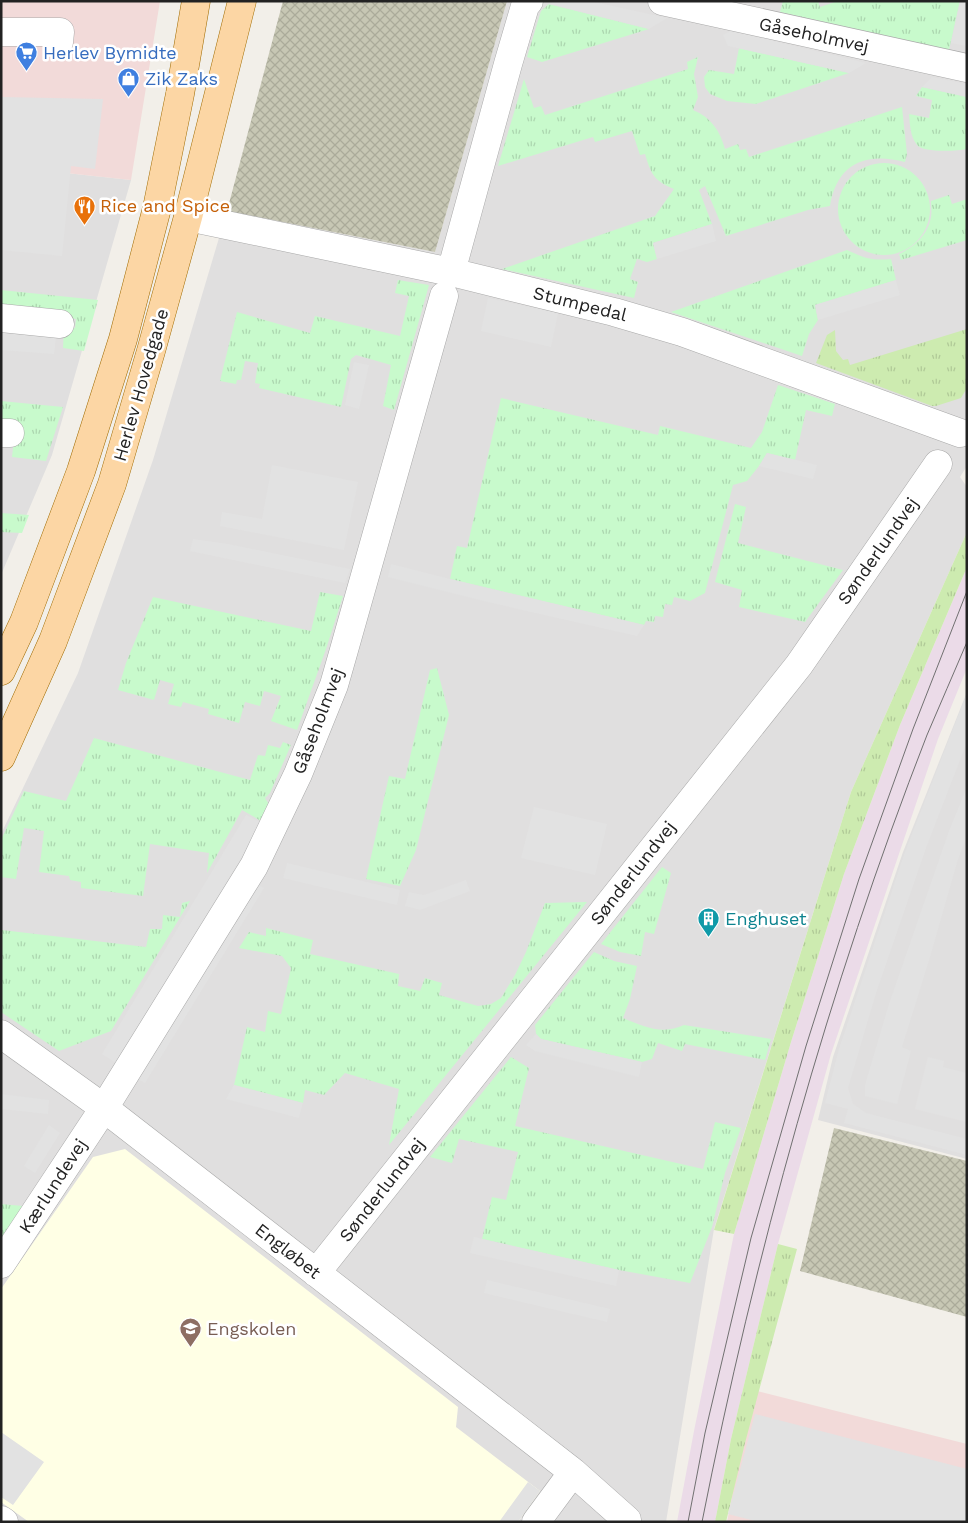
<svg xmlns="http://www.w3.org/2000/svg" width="968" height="1523" font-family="'Work Sans',sans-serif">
	<defs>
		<pattern id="construction-cross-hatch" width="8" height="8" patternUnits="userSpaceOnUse" patternTransform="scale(1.25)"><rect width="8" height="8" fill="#c7c7b4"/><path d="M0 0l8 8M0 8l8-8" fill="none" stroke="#abab9a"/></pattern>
		<pattern id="grass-tufts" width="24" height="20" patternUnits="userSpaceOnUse" patternTransform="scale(1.25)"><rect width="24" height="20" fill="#cdebb0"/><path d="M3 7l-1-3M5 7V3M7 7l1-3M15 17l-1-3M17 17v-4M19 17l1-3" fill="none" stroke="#b0c997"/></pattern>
		<pattern id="park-tufts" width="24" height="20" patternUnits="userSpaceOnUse" patternTransform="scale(1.25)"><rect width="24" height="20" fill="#c8facc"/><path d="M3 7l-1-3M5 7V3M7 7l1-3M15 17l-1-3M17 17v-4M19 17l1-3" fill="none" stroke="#acd6af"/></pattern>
	</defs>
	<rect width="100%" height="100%" fill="#f2efe9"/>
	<path fill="#e0dfdf" d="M507,1H967V466L960,477L967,487V532L851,792L714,1229L666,1522H1V834L78,673L153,460L227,211L435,252Z
		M1,166L131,180L52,455L1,575Z
		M967,692V1159L818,1120L833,1057L903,852Z"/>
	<path fill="#f2dad9" d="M1,1H160L131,180L1,166Z
		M753,1390L967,1444V1522H727Z"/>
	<path fill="#ffffe5" d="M125,1149L458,1407L456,1427L540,1491L518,1522H29L1,1502V1289L93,1157Z"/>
	<path fill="#ebdbe8" d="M967,567V668L938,739L831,1054L778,1244L731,1439L715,1522H677L694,1431L734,1234L791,1042L844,874L900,725Z"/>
	<path fill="url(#construction-cross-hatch)" d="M283,1H507L435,252L227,211Z
		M834,1128L967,1161V1317L800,1271Z"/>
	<path fill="url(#grass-tufts)" d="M967,329V388L961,398L936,406H932L816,363L827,335L835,330L836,351L843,360L848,359L850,365Z
		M967,532V567L900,725L844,874L791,1042L734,1234L714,1230L851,792Z
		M778,1244L797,1249L745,1443L726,1522H715L731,1439Z"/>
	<path fill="url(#park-tufts)" d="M783,1H818L820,7L838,1H960L949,50L780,12Z
		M549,4L649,29L542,62L527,57L541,11Z
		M739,48L849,73L756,104L727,101L710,94L705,87L704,77L709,70L734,74Z
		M698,57L694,74L698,97L693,110C711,117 720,131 725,149L738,144L740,150L746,149L749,157L902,107L907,154L905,162C866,152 837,163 830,206L808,210L726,236L705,186L699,190L712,224L653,243L657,259L647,262L637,259L630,279L638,282L634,298L502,269L655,216L674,189C654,181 651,174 645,154L640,155L632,131L595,142L593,137L498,166L524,79L534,108L541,106L545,115L688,69L687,62Z
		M922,87L967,97V149C957,151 923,153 917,145C910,136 910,125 909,114L929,118L932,100L916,96Z
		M838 209a46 46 0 1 1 92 0a46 46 0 1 1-92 0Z
		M949,195L952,204L967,199V240L901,260L899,254C914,247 928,235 931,217C932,212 931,206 931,201Z
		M847,250C864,258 872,261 891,259L896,280L815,305L818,320L809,334L802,356L671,312Z
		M398,280L429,285L394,410L383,406L391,365L356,355L351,359L341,407L259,388L260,384L255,383L258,363L245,361L241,380H237L236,384L220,381L237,312L310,333L315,316L400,336L409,296L395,293Z
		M1,290L98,300L84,351L63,348L64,327L75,328L76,319L1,310Z
		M778,385L835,404L832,416L806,410L795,460L767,453L759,466L747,481L733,485L705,593L690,601L674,597L672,605L665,604L663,617L655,616L654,622L646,621L644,625L450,579L457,546L467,548L501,398L658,435L660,426L751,448L762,432Z
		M1,401L63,407L46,461L12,457L16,422L1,420Z
		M735,504L746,507L738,543L843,570L805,622L739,607L742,590L715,582Z
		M1,513L29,515L22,533L1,532Z
		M320,592L343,596L326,649L297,730L271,721L281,696L264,691L260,706L245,702L239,723L208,714L209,709L183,702L181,707L168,704L174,684L160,680L154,700L118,690L126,663L153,597L311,631Z
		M437,668L449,715L416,850L400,886L366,879L389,776L405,779L430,670Z
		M94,738L250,780L258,755L265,756L268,745L280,748L283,742L291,745L270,793L265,798L270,806L261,821L242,810L207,873L209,853L150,844L143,896L81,888V882L70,880L69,876L39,872L44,831L24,828L16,879L1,877V840L24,791L66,801Z
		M662,867L671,873L654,934L645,932L641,956L620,952L601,944Z
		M190,901L111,1031L59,1051L1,1012L2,930L146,947L150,929H162L163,915L180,917L182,903Z
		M587,902L389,1145L399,1089L345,1073L324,1095L305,1090L303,1103L234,1085L247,1027L265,1032L268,1011L281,1014L291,968L282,956L239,948L249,932L266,936V928L313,940L310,954L399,974L398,986L420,991L425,978L442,983L439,995L478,1006L491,1004L501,998L515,975L526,952L545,903Z
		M594,952L614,961L637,966L630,999L623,1018C644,1027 663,1035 684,1025L771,1039L765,1060L685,1044L682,1051L658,1043L652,1059L642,1062L541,1039L536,1034L535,1025Z
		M511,1057L529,1068L515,1126L703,1169L715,1122L741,1128L725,1173L712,1227L690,1283L619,1270L482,1239L492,1197L506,1200L518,1152L459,1139L452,1163L430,1157Z
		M1,1204L23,1206L1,1239Z"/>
	<path fill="#e2e2e2" d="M553,1H590L667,18L649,29L549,4Z
		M960,1H967V46L951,43Z
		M731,31L866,63L849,73L728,46L723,35Z
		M932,77L967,84V97L922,87Z
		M1,97L103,99L95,169L71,166L62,256L1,250Z
		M712,224L716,241L657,259L653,243Z
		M896,280L900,295L818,320L815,305Z
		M488,298L558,313L551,347L481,331Z
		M1,332L56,337L54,354L1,350Z
		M354,362L369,365L359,409L345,405Z
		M767,453L817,465L813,479L759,466Z
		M272,465L358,482L344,550L220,526L222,512L262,519Z
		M193,539L228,544L350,569L345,583L190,551Z
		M391,564L450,579L644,625L637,636L492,603L388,577Z
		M967,693V742L926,848L876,993L848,1088L853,1104L866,1113L967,1139V1155L844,1123L848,1109L825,1103L839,1049L905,852Z
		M967,787V836L958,859L930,957L902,1047L911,1051L897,1104L865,1096V1085L889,1004L949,831Z
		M534,807L607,824L595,875L521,858Z
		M246,815L262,823L118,1064L102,1054Z
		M287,863L400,890L397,905L283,878Z
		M466,880L470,891L420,910L405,906L409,892L424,895Z
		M252,882L264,888L145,1083L131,1075Z
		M536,1034L541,1039L642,1062L639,1077L535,1051L526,1045Z
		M928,1057L944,1061L943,1067L967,1073V1122L915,1109Z
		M234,1085L303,1103L299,1118L226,1099Z
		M1,1094L49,1100L48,1114L1,1109Z
		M49,1125L60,1133L35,1173L24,1166Z
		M474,1237L619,1270L616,1286L470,1253Z
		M487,1280L610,1309L607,1322L484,1293Z
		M755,1414L967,1469V1522H759L728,1514Z
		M1,1432L44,1462L13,1505L1,1497Z
		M528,1482L540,1491L518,1522H499Z"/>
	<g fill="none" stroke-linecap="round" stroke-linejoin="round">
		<defs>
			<path id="minor" d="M662,1L967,68
				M1,32H60L59,42
				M188,217L451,272L614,312L682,332L960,433
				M451,272L508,64L525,6L529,1
				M1,318L60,324
				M1,433H10
				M1,1034L104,1108L573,1472L627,1520
				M1,1264L104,1108L254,866L298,774L334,685L344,650L444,296
				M316,1273L799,665L938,464
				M1,1520L4,1522
				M536,1522L573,1472"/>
			<path id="major" d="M1,671L24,622L81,471L123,339L157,208L180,94L196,1
				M1,757L53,641L112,484L151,351L188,217L242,1"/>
		</defs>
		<use href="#minor" stroke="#a9a9a9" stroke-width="29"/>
		<use href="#major" stroke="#a06b00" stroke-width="29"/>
		<use href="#minor" stroke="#fff" stroke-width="28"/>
		<use href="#major" stroke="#fcd6a4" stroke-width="28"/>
		<path stroke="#707070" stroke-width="1" d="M688,1522L705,1433L751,1238L806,1046L859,879L913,729L967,591
			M702,1522C755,1254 828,989 927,735C940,704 954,673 967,642"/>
	</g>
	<defs>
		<symbol id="supermarket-pin" viewBox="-11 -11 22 30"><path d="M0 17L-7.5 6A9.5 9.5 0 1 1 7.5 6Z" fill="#3f7fe0" stroke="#fff"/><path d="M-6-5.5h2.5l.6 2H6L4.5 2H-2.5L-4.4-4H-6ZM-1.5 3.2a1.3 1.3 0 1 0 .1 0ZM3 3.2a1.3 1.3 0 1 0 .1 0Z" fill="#fff"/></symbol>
		<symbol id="shop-pin" viewBox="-11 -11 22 30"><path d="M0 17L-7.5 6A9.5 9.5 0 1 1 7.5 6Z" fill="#3f7fe0" stroke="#fff"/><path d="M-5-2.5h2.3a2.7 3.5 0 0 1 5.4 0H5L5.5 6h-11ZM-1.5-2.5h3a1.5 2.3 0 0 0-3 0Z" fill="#fff"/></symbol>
		<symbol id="restaurant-pin" viewBox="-11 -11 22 30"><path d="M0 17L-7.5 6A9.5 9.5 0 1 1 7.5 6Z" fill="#e8710a" stroke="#fff"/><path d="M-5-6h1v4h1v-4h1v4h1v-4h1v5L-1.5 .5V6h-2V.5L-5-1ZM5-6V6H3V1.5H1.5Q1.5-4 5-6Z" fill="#fff"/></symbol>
		<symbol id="building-pin" viewBox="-11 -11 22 30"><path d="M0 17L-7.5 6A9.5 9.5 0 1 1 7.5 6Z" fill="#0f9aa8" stroke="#fff"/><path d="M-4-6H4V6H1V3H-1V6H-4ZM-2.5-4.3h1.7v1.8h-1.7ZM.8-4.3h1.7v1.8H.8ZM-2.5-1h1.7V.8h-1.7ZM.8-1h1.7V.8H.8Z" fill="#fff"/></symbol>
		<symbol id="school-pin" viewBox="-11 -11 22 30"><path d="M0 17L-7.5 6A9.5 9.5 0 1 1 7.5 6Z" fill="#8d6e63" stroke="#fff"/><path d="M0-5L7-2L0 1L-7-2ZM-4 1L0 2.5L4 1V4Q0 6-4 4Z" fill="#fff"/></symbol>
	</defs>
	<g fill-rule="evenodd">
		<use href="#supermarket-pin" x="14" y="40" width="25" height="34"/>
		<use href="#shop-pin" x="116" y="66" width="25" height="34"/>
		<use href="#restaurant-pin" x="72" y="194" width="25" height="34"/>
		<use href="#building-pin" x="696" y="906" width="25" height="34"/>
		<use href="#school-pin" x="178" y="1316" width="25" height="34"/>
	</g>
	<g text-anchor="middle" stroke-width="5" stroke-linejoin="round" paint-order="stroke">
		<g font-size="18" fill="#222" stroke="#fff">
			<text transform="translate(814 35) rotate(12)" y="6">Gåseholmvej</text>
			<text transform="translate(580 304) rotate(14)" y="6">Stumpedal</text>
			<text transform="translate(141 385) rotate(-74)" y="6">Herlev Hovedgade</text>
			<text transform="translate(878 551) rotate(-55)" y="6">Sønderlundvej</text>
			<text transform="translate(318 721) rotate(-69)" y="6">Gåseholmvej</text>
			<text transform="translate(633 873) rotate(-52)" y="6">Sønderlundvej</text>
			<text transform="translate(53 1186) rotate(-57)" y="6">Kærlundevej</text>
			<text transform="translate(382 1190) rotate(-52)" y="6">Sønderlundvej</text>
			<text transform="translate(288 1251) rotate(38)" y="6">Engløbet</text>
		</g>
		<g font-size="18" fill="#366cbe" stroke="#fff" text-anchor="start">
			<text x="43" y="59">Herlev Bymidte</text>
			<text x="145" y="85">Zik Zaks</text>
		</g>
		<g font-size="18" fill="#c56008" stroke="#fff" text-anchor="start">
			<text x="100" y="212">Rice and Spice</text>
		</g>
		<g font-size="18" fill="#0d838f" stroke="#fff" text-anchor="start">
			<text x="725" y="925">Enghuset</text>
		</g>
		<g font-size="18" fill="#785e54" stroke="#fff" text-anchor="start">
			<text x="207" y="1335">Engskolen</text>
		</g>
	</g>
	<rect width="968" height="1523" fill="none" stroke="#222222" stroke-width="5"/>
</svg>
